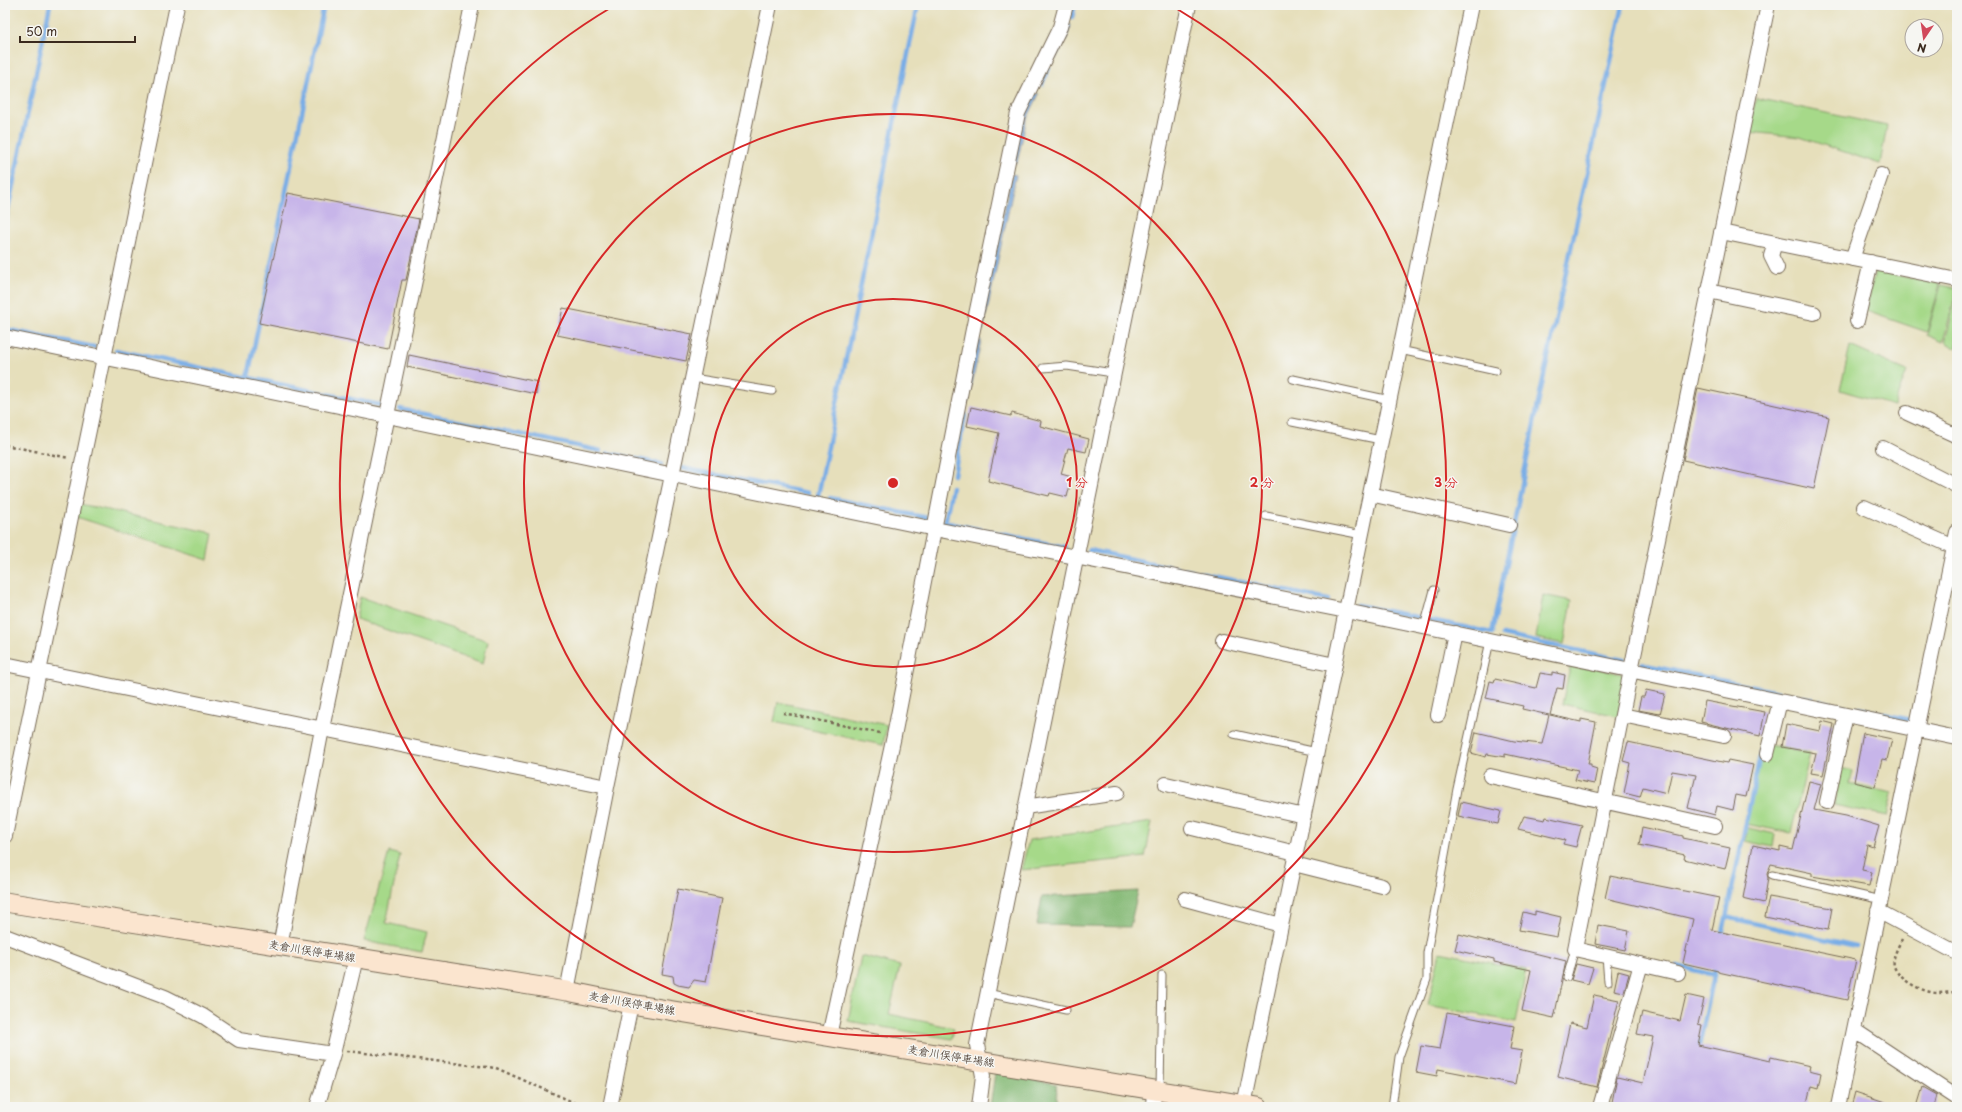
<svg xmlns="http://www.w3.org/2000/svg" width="1962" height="1112" font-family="'Playpen Sans','Klee One',sans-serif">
	<rect width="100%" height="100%" fill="#f6f6f2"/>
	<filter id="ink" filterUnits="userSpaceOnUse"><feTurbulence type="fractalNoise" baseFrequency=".025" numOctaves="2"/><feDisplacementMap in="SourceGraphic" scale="8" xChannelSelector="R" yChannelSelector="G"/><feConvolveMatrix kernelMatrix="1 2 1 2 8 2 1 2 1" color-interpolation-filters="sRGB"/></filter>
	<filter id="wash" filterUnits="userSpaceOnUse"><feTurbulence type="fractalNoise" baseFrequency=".012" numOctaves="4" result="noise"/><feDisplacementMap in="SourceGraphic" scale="16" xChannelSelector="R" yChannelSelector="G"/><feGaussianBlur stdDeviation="0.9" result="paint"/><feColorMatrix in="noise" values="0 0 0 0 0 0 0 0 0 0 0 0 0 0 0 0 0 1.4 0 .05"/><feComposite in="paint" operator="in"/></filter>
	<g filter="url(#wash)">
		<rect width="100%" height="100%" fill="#e6dfbb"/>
		<path fill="#a6d989" stroke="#708254" d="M1756,98L1887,126L1880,164L1800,137L1749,132Z
			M1875,271L1940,284L1927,332L1866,311Z
			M1941,285L1957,288L1943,342L1927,335Z
			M1957,293V349L1945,342Z
			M1850,346L1907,371L1894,406L1840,390Z
			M80,504L213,533L208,560L77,517Z
			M1543,595L1572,601L1564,644L1536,638Z
			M360,597L488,641L483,664L356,619Z
			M1571,663L1622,674L1626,678L1618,716L1562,704Z
			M778,702L887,725L883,745L774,722Z
			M1764,744L1810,754L1791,833L1746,824Z
			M1841,768L1853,771L1850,784L1892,793L1887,816L1834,805Z
			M1152,822L1145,857L1021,870L1029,840Z
			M1748,828L1775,834L1773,847L1745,841Z
			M389,852L400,855L386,923L427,932L422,952L364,941Z
			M1440,952L1526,970L1516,1022L1428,1005Z
			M861,956L900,966L889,1014L954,1028L952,1039L848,1021Z"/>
		<path fill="#84b975" stroke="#60724a" d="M1138,891L1130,927L1037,925L1042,897Z
			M995,1073L1056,1084L1058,1107H990Z"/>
		<path fill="#79ade6" stroke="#5a6c82" d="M1068,24L1071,25L1066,40L1055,60L1052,58Z
			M1035,93L1039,94L1026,121L1017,163L1013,161L1023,118Z
			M1012,174L1016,175L983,330L979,329Z
			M978,340H981L968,403L964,402Z"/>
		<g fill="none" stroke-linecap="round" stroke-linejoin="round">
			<path stroke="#79ade6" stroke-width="4.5" d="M1072,17L1075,5
				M1042,84L1049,68
				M5,224L50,5
				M5,329L94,347
				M116,350L380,405
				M248,377L324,5
				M400,409L601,451
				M608,453L661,464
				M682,468L808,493
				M954,475L965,414
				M818,496L918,5
				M830,498L928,518
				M946,518L952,487
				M943,522L1065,547
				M1089,550L1328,600
				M1357,605L1421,618
				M1431,620L1492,633L1540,394L1623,5
				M1502,635L1624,660
				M1641,664L1778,692
				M1788,694L1811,699
				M1820,701L1845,707
				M1857,708L1910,720
				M1726,917L1856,946
				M1722,937L1770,708
				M1677,966L1714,975
				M1698,1051L1716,966"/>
		</g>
		<g id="blocks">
			<path fill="#c7b5e9" d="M288,193L419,219L406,280H402L388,349L259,323Z
				M563,308L692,334L686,361L557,335Z
				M409,355L538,382L536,394L407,367Z
				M1698,388L1829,417L1814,489L1683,460Z
				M971,407L1011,416L1012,413L1041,421L1040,426L1089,439L1086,452L1068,448L1061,474L1072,477L1067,497L1050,493L1049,496L988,481L999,433L967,426Z
				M1552,672L1565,675L1563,689L1557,688L1550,715L1581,722V719L1596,722L1588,764H1591V767L1597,769L1594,784L1575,780L1578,770L1505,754V757L1487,754L1486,757L1471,753L1476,732L1514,741L1542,744L1549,715L1522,709L1523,706L1486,698L1490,681L1494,682L1495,679L1536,688L1540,673L1552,675Z
				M1646,690L1665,694L1660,714L1638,710L1641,697H1644Z
				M1705,701L1765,712L1760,736L1701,722Z
				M1822,721L1834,724L1823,775L1811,773L1816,753L1782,747L1786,724L1820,731Z
				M1863,733L1892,739L1887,760L1882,759L1875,787L1854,782Z
				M1628,742L1727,763L1728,760L1753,765L1746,797L1736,795L1733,810L1717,806L1715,815L1688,808L1696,775L1672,771L1667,793L1643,787L1640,797L1624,793L1630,763L1623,761Z
				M1809,781L1821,784L1814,810L1846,816L1879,826L1873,847L1867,845L1862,870L1872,872L1869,886L1812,876V873L1771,864L1767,874L1768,878L1764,903L1743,898L1753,845L1780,851V847L1793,850Z
				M1461,802L1501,811L1498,824L1458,816Z
				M1524,816L1545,820L1546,817L1582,825L1576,847L1563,844L1565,840L1518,829Z
				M1642,827L1683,836V838L1730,848L1725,869L1684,859L1685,855L1639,845Z
				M1610,876L1719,898L1712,930L1856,960L1847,1000L1718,972V971L1683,963L1693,919L1605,898Z
				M678,889L722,898L706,982L694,980L689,987L678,985L674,983L673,976L662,974Z
				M1769,897L1832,908L1828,930L1765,917Z
				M1535,911L1561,917L1557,937L1519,930L1523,912L1535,915Z
				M1598,925L1629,931L1625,950L1595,944Z
				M1459,934L1566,961L1554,1018L1522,1011L1531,970L1494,962V959L1455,950Z
				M1576,964L1593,968L1588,984L1571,980Z
				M1618,971L1629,974L1624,992L1614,990Z
				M1594,995L1619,1000L1597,1087L1558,1077L1570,1023L1587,1027Z
				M1686,995L1704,999L1698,1024L1702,1025L1698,1045L1770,1061L1771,1057L1810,1066L1809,1070L1821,1073L1818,1088L1811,1086L1806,1107H1703L1684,1103L1683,1107H1611L1617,1077L1643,1083L1653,1037L1637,1034L1642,1012L1680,1021Z
				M1447,1013L1514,1026L1510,1049L1522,1051L1516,1084L1438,1069L1437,1076L1416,1072L1421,1046L1440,1049Z
				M1923,1087L1937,1095L1934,1107H1917Z
				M1855,1092L1894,1105L1893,1107H1851Z"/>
		</g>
	</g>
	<g filter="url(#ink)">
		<use href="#blocks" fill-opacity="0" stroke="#776955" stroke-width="1"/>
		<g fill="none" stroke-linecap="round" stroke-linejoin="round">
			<defs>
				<path id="lane" d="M1400,350L1496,371
					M1043,368L1067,366L1113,373
					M693,378L772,391
					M1293,379L1390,400
					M1292,422L1381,440
					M1266,516L1362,535
					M1424,627L1434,590
					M1234,734L1317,752
					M1772,875L1873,898
					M1606,956L1608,982
					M1567,977L1575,949
					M987,993L1066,1010
					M1160,1090L1162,975
					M1392,1107L1399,1057L1427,979V953L1457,789L1490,641"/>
				<path id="street" d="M1721,232L1957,280
					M1775,243L1771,256L1777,268
					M1852,259L1881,175
					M1708,291L1814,313
					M1857,321L1871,262
					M5,337L935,529L1346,611L1957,738
					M1907,413L1957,436
					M1883,448L1957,486
					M1370,494L1509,525
					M1864,507L1954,547
					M1222,641L1335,665
					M5,664L607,787
					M1438,715L1455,633
					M1622,715L1724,736
					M1767,754L1780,701
					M1490,776L1715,826
					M1166,784L1304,816
					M1827,802L1846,715
					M1025,807L1117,793
					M1192,828L1296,853
					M5,836L177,5
					M1294,864L1382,886
					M1185,899L1281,925
					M1878,911L1957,953
					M5,936L165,997L203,1016L239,1040L333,1054
					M280,946L322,729L472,5
					M1678,973L1575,949L1631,670L1768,5
					M567,991L607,787L770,5
					M1854,1030L1957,1098
					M829,1036L894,736L972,334L1018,113L1060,27L1066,5
					M1244,1105L1471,5
					M317,1107L333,1054L356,958
					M610,1107L631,1004
					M979,1107L983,1076L977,1045L1189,5
					M1153,1107L1154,1090
					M1600,1107L1641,964
					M1838,1107L1957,532"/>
				<path id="secondary" d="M5,902L567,991L631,1004L1258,1107"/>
			</defs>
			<use href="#lane" stroke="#776955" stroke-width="9"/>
			<use href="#street" stroke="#776955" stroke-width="16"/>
			<use href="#secondary" stroke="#776955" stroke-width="21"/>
			<path stroke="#776955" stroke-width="2.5" stroke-dasharray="3 3" stroke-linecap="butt" d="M5,445L69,458
				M783,713L880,733
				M1902,939C1898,947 1892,957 1894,966C1898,980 1924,993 1938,993C1944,993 1951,992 1957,992
				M347,1051L496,1068L584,1107"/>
			<use href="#lane" stroke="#fff" stroke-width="7"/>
			<use href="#street" stroke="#fff" stroke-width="14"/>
			<use href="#secondary" stroke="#fbe5cf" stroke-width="19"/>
		</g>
	</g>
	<g fill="none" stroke="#d62828" stroke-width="2">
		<circle cx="893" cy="483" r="184"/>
		<circle cx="893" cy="483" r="369"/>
		<path d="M1174 7A553 553 0 1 1 612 7"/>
	</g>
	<g text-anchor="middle" stroke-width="3" stroke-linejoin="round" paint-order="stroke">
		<g font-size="11" fill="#3b2a1e" stroke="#f6f6f2">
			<text transform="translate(312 951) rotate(9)" y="4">麦倉川俣停車場線</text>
			<text transform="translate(632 1003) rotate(10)" y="4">麦倉川俣停車場線</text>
			<text transform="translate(951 1056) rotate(9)" y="4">麦倉川俣停車場線</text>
		</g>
	</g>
	<circle cx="893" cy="483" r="6" fill="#d62828" stroke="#f6f6f2" stroke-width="2"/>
	<g font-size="12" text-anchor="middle" font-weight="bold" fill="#d62828" stroke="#f6f6f2" stroke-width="3" stroke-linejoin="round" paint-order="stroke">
		<text x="1077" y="487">1 分</text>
		<text x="1262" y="487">2 分</text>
		<text x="1446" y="487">3 分</text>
	</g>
	<rect width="1962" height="1112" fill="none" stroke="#f6f6f2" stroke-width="20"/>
	<g transform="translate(1924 38) rotate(193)"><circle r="19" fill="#f6f6f2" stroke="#aba49d"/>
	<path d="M0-3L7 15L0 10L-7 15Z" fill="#d1495b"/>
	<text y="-6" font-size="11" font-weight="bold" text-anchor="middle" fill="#3b2a1e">N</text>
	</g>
	<path d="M20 36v6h115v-6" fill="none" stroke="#3b2a1e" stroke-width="2"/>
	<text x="26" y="36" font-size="12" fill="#3b2a1e" stroke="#f6f6f2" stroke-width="3" paint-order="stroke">50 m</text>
</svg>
